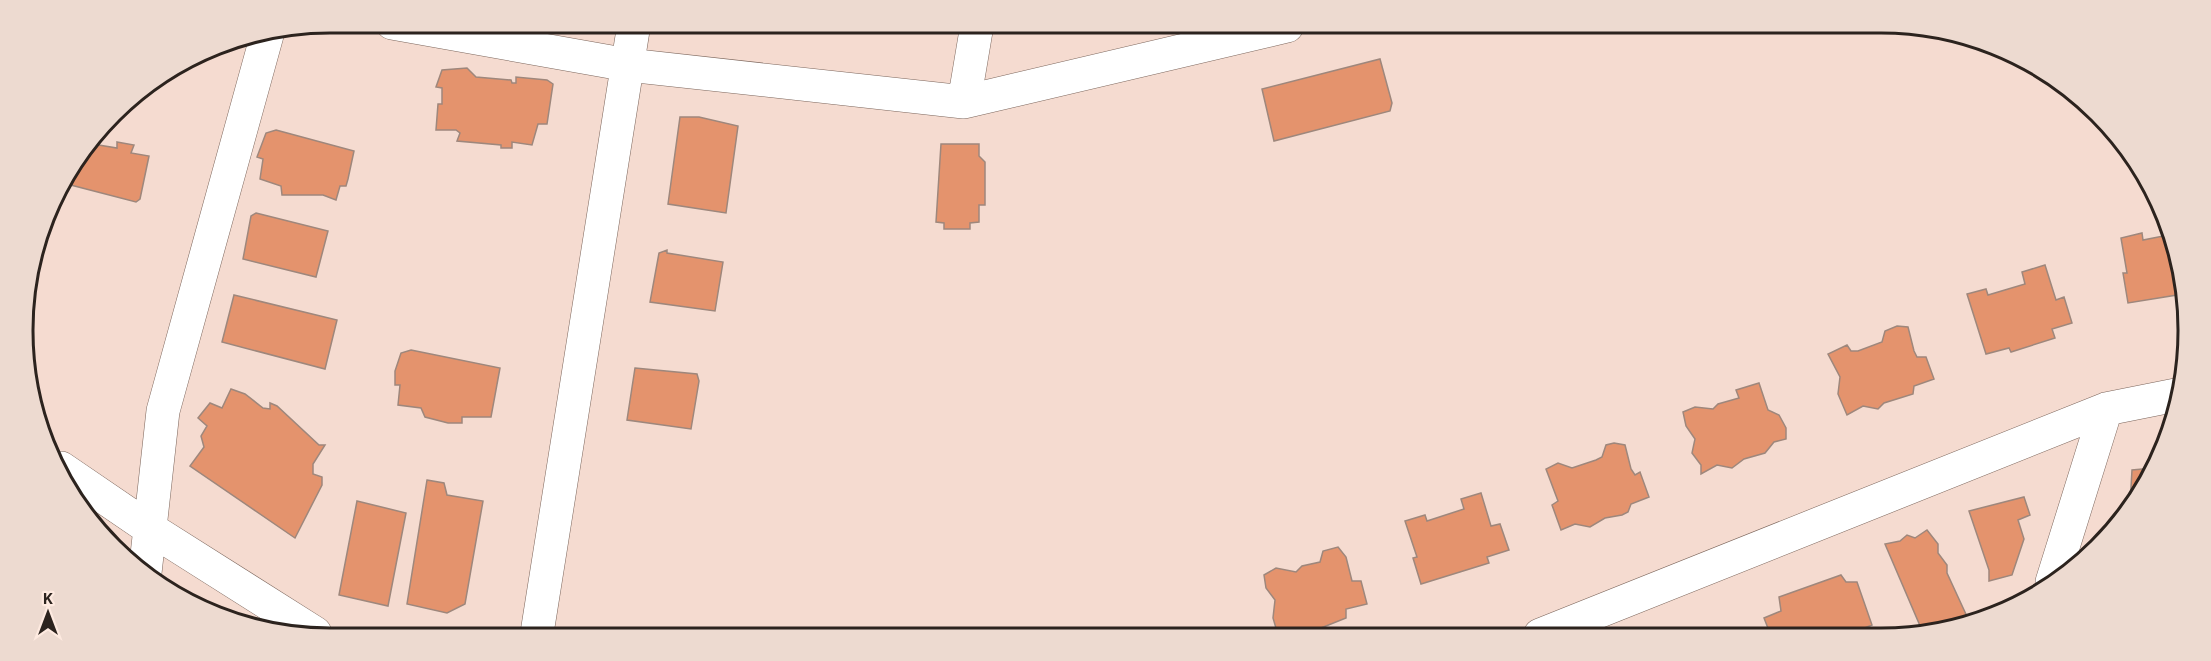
<svg xmlns="http://www.w3.org/2000/svg" width="2211" height="661" font-family="Barlow,sans-serif">
	<rect width="100%" height="100%" fill="#f5dbd0"/>
	<path fill="#e4936d" stroke="#9e877c" stroke-width="1.5" d="M847,24L902,25V30Z
		M1380,59L1392,103L1390,111L1274,141L1262,89Z
		M467,68L476,77L511,80L512,83H516V77L547,80L553,84L547,124H538L532,145L512,142V148H501V145L457,141L460,133L456,130H436L438,104H442V88L436,87L442,70Z
		M680,117H699L738,126L726,213L668,204Z
		M276,130L354,151L348,179L346,186H340L336,200L323,195H282L281,186L260,179L263,159L257,157L266,133Z
		M117,142L134,145L131,153L149,156L140,199L136,202L63,183L93,144L117,148Z
		M941,144H979V156L985,162V205H979V222L970,223V229H944V223L936,222Z
		M256,213L328,231L316,277L243,259L251,216Z
		M2142,233L2143,240L2168,235L2183,270V294L2128,303L2123,273H2127L2121,238Z
		M667,250V253L723,262L715,311L650,302L659,253Z
		M2045,265L2056,300L2064,297L2072,323L2052,329L2055,338L2011,352L2009,348L1986,354L1967,294L1986,289L1988,295L2025,284L2022,272Z
		M234,295L337,320L325,369L222,342Z
		M1897,326L1908,327L1914,351L1917,357H1926L1934,379L1914,386L1913,394L1884,403L1878,409L1863,406L1847,415L1838,394L1840,377L1828,354L1847,345L1851,351H1858L1882,342L1885,331Z
		M411,350L500,368L491,417H462V423H448L425,417L421,408L398,405L400,385H395V371L401,353Z
		M635,368L697,374L699,381L691,429L627,420Z
		M1759,383L1768,410L1779,415L1786,428V439L1774,442L1765,453L1744,459L1732,468L1717,465L1701,474V465L1692,453L1695,439L1686,426L1683,412L1695,407L1713,409L1718,404L1739,398L1736,390Z
		M231,389L245,394L263,408L270,409V403L277,406L319,445H325L313,464V474L322,477V485L295,538L190,466L204,447L201,436L207,426L198,418L210,403L222,408Z
		M1614,443L1625,445L1631,469L1635,475L1640,472L1649,497L1631,504L1628,512L1622,515L1605,518L1590,527L1575,524L1561,530L1552,505L1558,501L1546,469L1558,463L1572,468L1596,460L1602,457L1606,445Z
		M2153,468L2147,484L2130,505L2132,470Z
		M427,480L444,483L447,495L483,501L465,604L447,613L407,604Z
		M1481,493L1491,526L1500,524L1509,550L1487,557L1489,563L1421,584L1413,558L1417,557L1405,521L1425,515L1427,521L1464,509L1461,499Z
		M2024,497L2030,515L2018,520L2024,539L2012,575L1989,581V570L1969,511Z
		M357,501L406,513L388,606L339,595Z
		M1927,530L1938,544V553L1947,565V573L1970,623L1924,635L1885,544L1900,541L1907,535L1915,538Z
		M1338,547L1346,557L1352,581H1361L1367,604L1346,609V618L1316,630L1306,633L1292,630L1278,635L1273,618L1275,600L1266,588L1264,575L1276,568L1296,572L1302,566L1320,562L1323,551Z
		M1841,575L1846,582H1857L1872,625L1845,636H1771L1764,618L1781,611L1779,597Z"/>
	<g fill="none" stroke-linecap="round" stroke-linejoin="round">
		<defs>
			<path id="minor" d="M392,23L628,65L964,102L1287,26
				M964,102L977,25
				M61,468L149,528L315,633
				M145,573L163,411L267,35
				M2052,582L2106,409
				M537,633L634,24
				M1540,635L2106,409L2181,394"/>
		</defs>
		<use href="#minor" stroke="#7c665c" stroke-width="34"/>
		<use href="#minor" stroke="#fff" stroke-width="33"/>
	</g>
	<path d="M0 0H2211V661H0ZM330 33H1881A297 297 0 0 1 2178 330V331A297 297 0 0 1 1881 628H330A297 297 0 0 1 33 331V330A297 297 0 0 1 330 33Z" fill="#eddad0" fill-rule="evenodd"/>
	<path fill="none" stroke="#2c231e" stroke-width="3" d="M330 33H1881A297 297 0 0 1 2178 330V331A297 297 0 0 1 1881 628H330A297 297 0 0 1 33 331V330A297 297 0 0 1 330 33Z"/>
	<g transform="translate(48 613)" stroke="#feeae0" stroke-width="4.5" paint-order="stroke">
	<path d="M0-4.5L10 22L0 15L-10 22Z" fill="#2c231e"/>
	<text y="-9" font-size="16" font-weight="bold" text-anchor="middle" fill="#2c231e">K</text>
	</g>
</svg>
